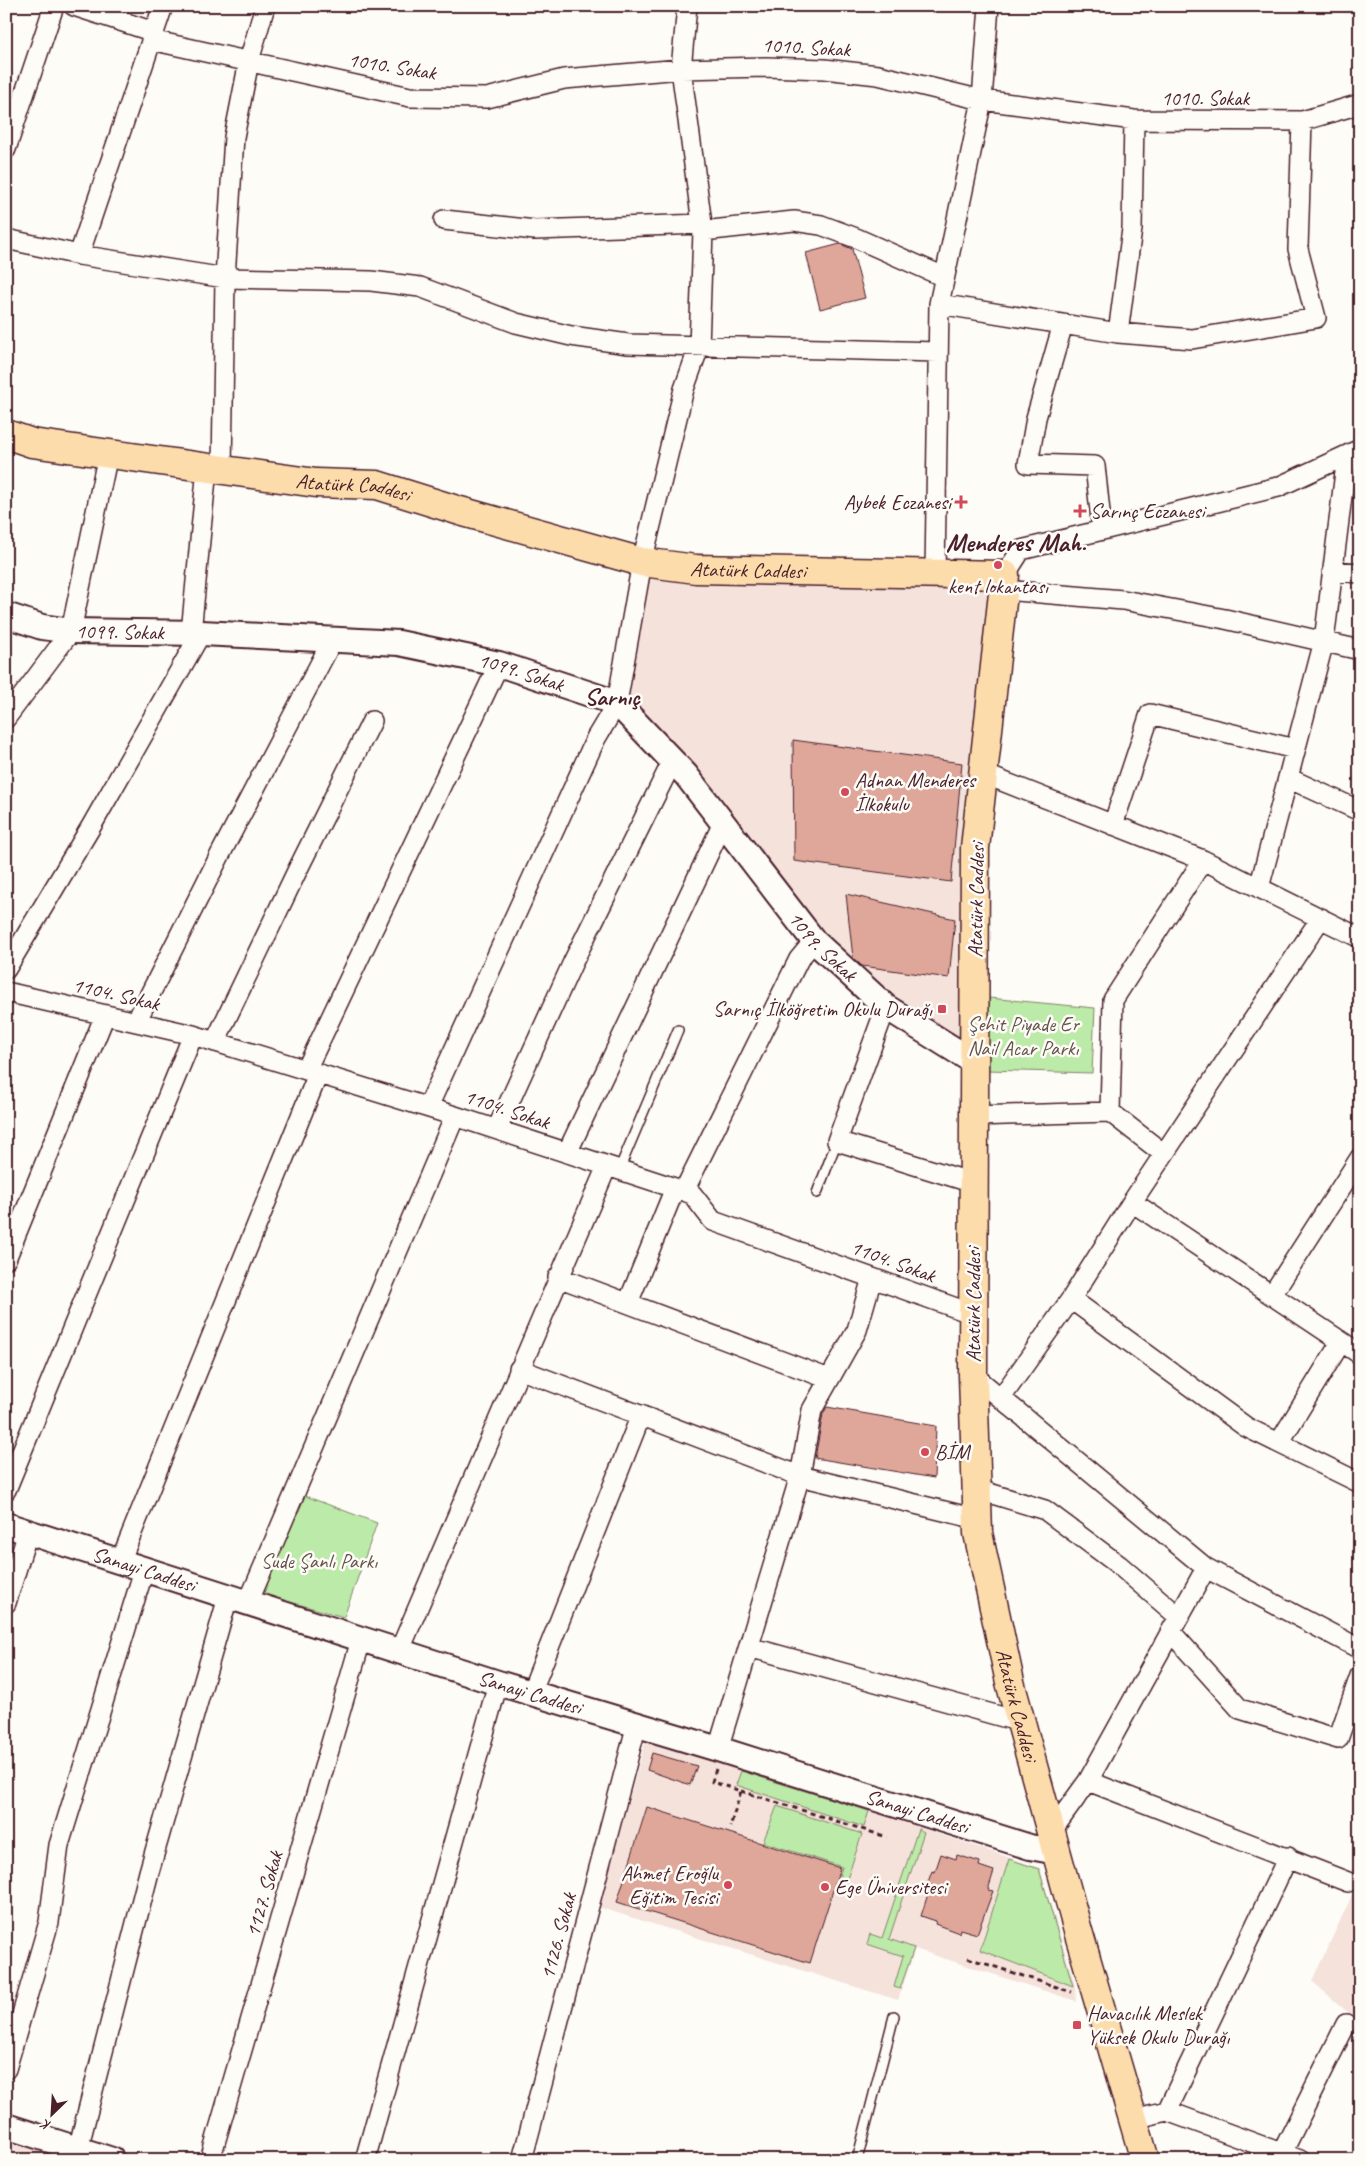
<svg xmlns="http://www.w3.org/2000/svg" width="1366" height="2166" font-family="Caveat,sans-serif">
	<rect width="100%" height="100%" fill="#fdfcf7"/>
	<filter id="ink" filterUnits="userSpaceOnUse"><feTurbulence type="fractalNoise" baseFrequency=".02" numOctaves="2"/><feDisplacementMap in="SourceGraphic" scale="10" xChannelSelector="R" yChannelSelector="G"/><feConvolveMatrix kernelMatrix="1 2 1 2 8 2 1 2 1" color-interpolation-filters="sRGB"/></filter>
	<g filter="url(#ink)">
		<path fill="#f4e2db" d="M642,562L1005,575L974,1062L886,1007L617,703Z
			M646,1740L877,1813L1040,1868L1075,1985L1076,2001L915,1949L898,2000L598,1907Z
			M1360,1878V2023L1312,1981Z
			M6,2138L78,2160H6Z"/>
		<path fill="#bceaa8" stroke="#83846a" d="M989,998L1095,1008L1092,1073L986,1070Z
			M300,1494L377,1523L344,1617L258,1593Z
			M741,1771L869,1811L864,1827L736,1785Z
			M777,1806L862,1834L843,1891L836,1889L842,1867L763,1842Z
			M918,1829L924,1832L889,1939L914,1948L900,1989L894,1987L903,1956L867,1944L870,1934L882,1938Z
			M1009,1859L1039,1869L1073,1986L980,1950Z"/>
		<path fill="#dfa799" stroke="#4a1f2b" d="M840,244L852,249L865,298L820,309L806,253Z
			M793,740L962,763L951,882L794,861Z
			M846,894L955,919L949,978L862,966L853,958Z
			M827,1407L936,1426L934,1478L815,1458L823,1414Z
			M652,1753L697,1766L690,1785L647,1770Z
			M647,1807L840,1868L810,1963L617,1902Z
			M941,1854L956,1859L957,1855L980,1862L979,1866L994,1871L988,1890L993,1891L977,1934L960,1929L959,1933L935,1924L936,1921L921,1916L928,1894L924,1893L932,1871L935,1872Z"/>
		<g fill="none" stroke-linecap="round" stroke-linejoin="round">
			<defs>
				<path id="service" d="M619,1170L678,1030
					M817,1193L837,1141
					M857,2160L894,2016"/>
				<path id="minor" d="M74,6L154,32
					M151,40L410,97L487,98L564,79L681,69L766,67L824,69L878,75L982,100L1134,120L1302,121L1360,104
					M6,149L54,6
					M444,220L535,230L702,224
					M703,231L794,221L821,225L856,238L944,277
					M6,239L79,255L225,278L371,281L420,287L516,323L571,336L628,344L938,352
					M79,255L163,6
					M939,304L1118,333L1192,339L1316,318L1298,249L1302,121
					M1063,324L1036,418L1028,464L1095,466L1102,530
					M1118,333L1132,229L1134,120
					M222,470L225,278L234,137L249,61L265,6
					M1333,571L1360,573
					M935,573L939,304L982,100L989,6
					M1005,575L1021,550L1278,487L1360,449
					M1003,590L1123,600L1225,619L1360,650
					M191,633L207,468
					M6,718L71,631L108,454
					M984,774L1203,860L1360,938
					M1288,778L1360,811
					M1113,825L1150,714L1295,749
					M1259,888L1324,641L1347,456
					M6,969L92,825L201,633
					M6,992L193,1035L455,1116L684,1191L692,1194L713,1221L973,1314
					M886,1007L837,1141L973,1183
					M136,1022L221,853L333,639
					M215,1042L297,871L372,721
					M306,1070L499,664
					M428,1107L596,738L617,703L642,562L684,389L699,347L703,231L681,69L687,6
					M1110,1112L1113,1000L1203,860
					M973,1116L1110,1112L1164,1154
					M497,1129L573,962L673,760
					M567,1153L723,823
					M684,1191L799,959L814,941
					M1132,1202L1360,1354
					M6,1259L105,1015
					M558,1277L829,1379
					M1272,1295L1360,1158
					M1071,1299L1246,1427L1360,1483
					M628,1303L675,1188
					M519,1369L800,1476L977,1519
					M973,1375L1206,1568L1360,1649
					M1001,1398L1071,1299L1132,1202L1321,918
					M1279,1443L1341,1342
					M976,1489L1045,1510L1119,1565L1179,1617
					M6,1490L193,1035
					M120,1562L318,1074
					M6,1603L28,1532
					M248,1603L455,1116
					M1171,1632L1240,1709L1338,1739L1360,1676
					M749,1647L1021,1722
					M399,1652L607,1166
					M531,1693L641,1415
					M718,1749L800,1476L812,1410L857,1330L872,1278
					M1088,1781L1348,1882
					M1051,1832L1088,1781L1206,1568
					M6,2069L49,1922L59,1845L144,1570
					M1167,2111L1288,1857
					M1133,2119L1167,2111L1300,2160
					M78,2149L149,1872L228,1597
					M1282,2153L1346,2024
					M210,2160L361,1640
					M365,2160L498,1683
					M522,2160L637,1724"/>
				<g id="tertiary">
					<path id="s1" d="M6,615L42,627L71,631L201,633L399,643L499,664L617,703L686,775L814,941L886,1007L974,1062"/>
					<path id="s2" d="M6,1525L498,1683L718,1749L1030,1847L1057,1852"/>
					<path d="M6,2126L112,2160"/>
				</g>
				<g id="primary">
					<path id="s3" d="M6,434L32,443L316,483L377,485L460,511L642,562L696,569L1005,575L975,848L973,1375L978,1533L1010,1682L1078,1931L1145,2160"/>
				</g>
			</defs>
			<use href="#service" stroke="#4a1f2b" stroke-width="12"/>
			<use href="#minor" stroke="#4a1f2b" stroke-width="22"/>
			<use href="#tertiary" stroke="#4a1f2b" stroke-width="28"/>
			<use href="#primary" stroke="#4a1f2b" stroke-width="31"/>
			<path stroke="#4a1f2b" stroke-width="3" stroke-dasharray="5 4" stroke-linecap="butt" d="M716,1769L712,1782L741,1791L730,1827
				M741,1791L887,1837
				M968,1958L1072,1992"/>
			<use href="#service" stroke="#fdfcf7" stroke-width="9"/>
			<use href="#minor" stroke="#fdfcf7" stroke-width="19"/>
			<use href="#tertiary" stroke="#fdfcf7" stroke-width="24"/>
			<use href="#primary" stroke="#fddcac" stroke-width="28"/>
		</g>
	</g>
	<g fill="#d1495b" stroke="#fdfcf7" stroke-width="2">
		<path d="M958.5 494.5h5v5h5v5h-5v5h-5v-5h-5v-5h5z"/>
		<path d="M1077.5 503.5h5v5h5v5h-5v5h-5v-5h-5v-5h5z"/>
		<circle cx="998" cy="565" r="5"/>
		<circle cx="845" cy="792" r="5"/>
		<rect x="937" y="1004" width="10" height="10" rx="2.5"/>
		<circle cx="925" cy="1452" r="5"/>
		<circle cx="728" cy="1885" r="5"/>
		<circle cx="825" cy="1887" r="5"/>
		<rect x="1072" y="2020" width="10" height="10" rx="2.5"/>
	</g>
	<g text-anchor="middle" stroke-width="5" stroke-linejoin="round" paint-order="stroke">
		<g font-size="21" fill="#4a1f2b" stroke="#fdfcf7">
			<text transform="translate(806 47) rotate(3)" y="7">1010. Sokak</text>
			<text transform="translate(392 66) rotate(9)" y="7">1010. Sokak</text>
			<text x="1205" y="105">1010. Sokak</text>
			<text dy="7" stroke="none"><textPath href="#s3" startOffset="352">Atatürk Caddesi</textPath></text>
			<text dy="7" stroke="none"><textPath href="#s3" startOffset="758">Atatürk Caddesi</textPath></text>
			<text dy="7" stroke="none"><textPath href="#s1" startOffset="116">1099. Sokak</textPath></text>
			<text dy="7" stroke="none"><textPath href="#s1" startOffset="521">1099. Sokak</textPath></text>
			<text transform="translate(976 900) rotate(-89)" y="7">Atatürk Caddesi</text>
			<text dy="7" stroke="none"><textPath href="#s1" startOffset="941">1099. Sokak</textPath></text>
			<text transform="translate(116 994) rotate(13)" y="7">1104. Sokak</text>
			<text transform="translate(507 1109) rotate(18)" y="7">1104. Sokak</text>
			<text transform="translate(893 1261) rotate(20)" y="7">1104. Sokak</text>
			<text transform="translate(973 1305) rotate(-90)" y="7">Atatürk Caddesi</text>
			<text dy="7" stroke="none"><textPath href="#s2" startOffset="145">Sanayi Caddesi</textPath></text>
			<text dy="7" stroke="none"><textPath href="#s2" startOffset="550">Sanayi Caddesi</textPath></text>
			<text dy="7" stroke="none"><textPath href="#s3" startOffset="2151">Atatürk Caddesi</textPath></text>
			<text dy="7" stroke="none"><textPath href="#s2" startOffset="955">Sanayi Caddesi</textPath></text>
			<text transform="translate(264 1894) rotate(-74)" y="7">1127. Sokak</text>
			<text transform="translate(558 1936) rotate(-75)" y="7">1126. Sokak</text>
		</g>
		<g font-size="21" fill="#4a1f2b" stroke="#fdfcf7" text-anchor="start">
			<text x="951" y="509" text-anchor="end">Aybek Eczanesi</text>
			<text x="1090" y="518">Sarınç Eczanesi</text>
			<text x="998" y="593" text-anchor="middle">kent lokantası</text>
			<text x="855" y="787">Adnan Menderes<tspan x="855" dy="24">İlkokulu</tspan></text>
			<text x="932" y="1016" text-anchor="end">Sarnıç İlköğretim Okulu Durağı</text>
			<text x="935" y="1459">BİM</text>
			<text x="718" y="1880" text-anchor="end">Ahmet Eroğlu<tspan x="718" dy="24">Eğitim Tesisi</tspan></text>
			<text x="835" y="1894">Ege Üniversitesi</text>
			<text x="1087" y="2020">Havacılık Meslek<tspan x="1087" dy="24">Yüksek Okulu Durağı</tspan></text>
		</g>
		<g font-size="21" fill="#66524a" stroke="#fdfcf7">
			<text x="1023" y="1031">Şehit Piyade Er<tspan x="1023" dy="24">Nail Acar Parkı</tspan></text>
			<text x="319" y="1568">Sude Şanlı Parkı</text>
		</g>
		<g font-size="24" font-weight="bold" fill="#4a1f2b" stroke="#fdfcf7">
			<text x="612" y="705">Sarnıç</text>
		</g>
		<g font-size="26" font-weight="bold" fill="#4a1f2b" stroke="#fdfcf7">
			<text x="1016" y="551">Menderes Mah.</text>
		</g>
	</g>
	<rect width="1366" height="2166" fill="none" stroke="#fdfcf7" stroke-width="25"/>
	<rect x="12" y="12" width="1341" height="2141" fill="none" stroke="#4a1f2b" stroke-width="2" filter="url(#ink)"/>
	<g transform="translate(52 2114) rotate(205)" stroke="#fdfcf7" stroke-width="4" paint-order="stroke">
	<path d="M0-4L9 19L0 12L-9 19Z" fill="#4a1f2b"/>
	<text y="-8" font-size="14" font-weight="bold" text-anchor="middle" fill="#4a1f2b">K</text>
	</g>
</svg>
